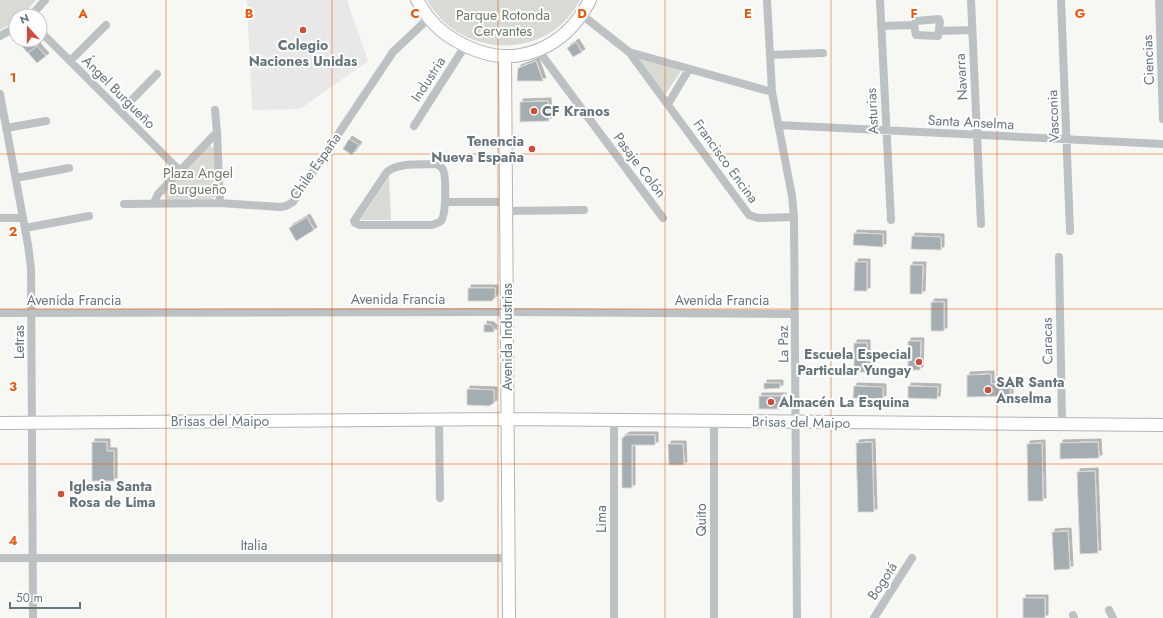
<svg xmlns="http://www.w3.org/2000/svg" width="1163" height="618" font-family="Jost,sans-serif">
	<defs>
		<filter id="shadow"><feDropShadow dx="3" dy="-3" stdDeviation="0" flood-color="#0004"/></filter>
	</defs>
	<rect width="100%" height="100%" fill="#f7f7f4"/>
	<path fill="#e8e8e8" d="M247,0H347L368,61L300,109L252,110Z"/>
	<path fill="#d7dbd4" d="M0,0H36L22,16H16V21L0,30Z
		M427,0H580C548,62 460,59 427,0Z
		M637,58L681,71L665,95Z
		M209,144L215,150L216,196L212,199L167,200L163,192Z
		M389,177L391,220H360Z"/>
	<path fill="#a4adb1" stroke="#d9d8d7" filter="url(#shadow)" d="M23,40H32L37,46L28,53L19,43Z
		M576,42L582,52L573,57L567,48Z
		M37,46L46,56L37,63L28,53Z
		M536,61L543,81H517L518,68Z
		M548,101L549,121L520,122V102Z
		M349,139L359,145L352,155L343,149Z
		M307,217L314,230L296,241L289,228Z
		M854,233L883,234V247L853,245Z
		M912,236L941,237V250L911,249Z
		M855,262H867V291H854Z
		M910,265H923L922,294H910Z
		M468,288H495V297L492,301H468Z
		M931,302H944V331H931Z
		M484,324L491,325L494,328V332H484Z
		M908,341H921L920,370H908Z
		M854,343H867V372H854Z
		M991,374V384H1010V396L967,397V375Z
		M764,383H780V388L764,389Z
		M854,386L883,387V399L853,398Z
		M908,386L938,387L937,399L908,398Z
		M467,389L494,390V403L489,406L467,405Z
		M759,396H783V408L781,409H759Z
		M627,435H655V445H632V488H622V438Z
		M92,442H107V451H114V481H92Z
		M872,442L874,512H858L856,443Z
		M1098,442L1099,458L1060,459V443Z
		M1042,443L1043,501H1028L1027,444Z
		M668,444H683L684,465H669Z
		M1095,471L1098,553L1080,554L1077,472Z
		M1068,531L1070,569L1054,570L1052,532Z
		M1023,598H1045V618H1023Z"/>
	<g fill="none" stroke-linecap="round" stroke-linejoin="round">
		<defs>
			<path id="secondary" d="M417,0C421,6 425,13 429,18C439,31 453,40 468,47C518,70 566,47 590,0
				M505,56L509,618
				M0,423L508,419L1163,425"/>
		</defs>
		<use href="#secondary" stroke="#afb6b9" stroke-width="14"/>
		<path stroke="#bcc1c4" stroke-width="8" d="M767,0L772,92L792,196L794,217L797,618
			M880,0L891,220
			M971,0L981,224
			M1061,0L1070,231
			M1159,0L1163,119
			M582,15L629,52L749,215L758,218L794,217
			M31,16L45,0
			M939,19L940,22L938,36L916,35L914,25L916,21Z
			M881,26L914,25
			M40,31L180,171
			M939,31L972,30
			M0,36L16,27
			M538,50L663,218
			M629,52L772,92
			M770,55L823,53
			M70,61L106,25
			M0,94L28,245L31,268L33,618
			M668,104L689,69
			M215,110L217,132L220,203
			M121,111L157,74
			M778,125L1163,144
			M414,126L465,46
			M6,128L46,121
			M437,164C438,165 441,167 442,168C447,174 446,215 441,221C439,223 434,224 432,225H360L355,223L354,221L387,172C399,162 421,165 437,164Z
			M16,178L69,168
			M445,202H506
			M154,203L158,194L217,132
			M124,204L220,203L280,207L286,206L293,202L393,52L429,18
			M506,211L584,210
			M0,218H23
			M25,228L89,216
			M1059,257L1062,424
			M0,313L496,312L795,314
			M439,420L440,498
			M0,558H509
			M1109,610L1113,618
			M1073,615L1074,618
			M614,618V420
			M714,618V421
			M874,618L912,558"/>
		<use href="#secondary" stroke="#fff" stroke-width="12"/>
	</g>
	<path fill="none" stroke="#e8590c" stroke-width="1" stroke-opacity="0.55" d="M166,0V618M332,0V618M498,0V618M665,0V618M831,0V618M997,0V618M0,154H1163M0,309H1163M0,464H1163"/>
	<g fill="#d04c3b" stroke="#fff" stroke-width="1.5">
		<circle cx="303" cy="30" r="4"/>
		<circle cx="534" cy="111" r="4"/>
		<circle cx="532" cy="149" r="4"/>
		<circle cx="919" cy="362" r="4"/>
		<circle cx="988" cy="390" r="4"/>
		<circle cx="771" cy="402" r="4"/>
		<circle cx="61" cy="494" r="4"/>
	</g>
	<g text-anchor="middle" stroke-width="4" stroke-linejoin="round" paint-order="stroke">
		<g font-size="14" fill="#6d7a67" stroke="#fff">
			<text x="503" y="20">Parque Rotonda<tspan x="503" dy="16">Cervantes</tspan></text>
			<text x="198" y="178">Plaza Angel<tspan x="198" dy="16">Burgueño</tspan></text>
		</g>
		<g font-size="14" font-weight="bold" fill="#65757c" stroke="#fff" text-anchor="start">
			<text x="303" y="50" text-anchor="middle">Colegio<tspan x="303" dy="16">Naciones Unidas</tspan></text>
			<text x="542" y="116">CF Kranos</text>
			<text x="524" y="146" text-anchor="end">Tenencia<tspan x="524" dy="16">Nueva España</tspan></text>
			<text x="911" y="359" text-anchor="end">Escuela Especial<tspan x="911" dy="16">Particular Yungay</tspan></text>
			<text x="996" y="387">SAR Santa<tspan x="996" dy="16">Anselma</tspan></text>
			<text x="779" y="407">Almacén La Esquina</text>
			<text x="69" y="491">Iglesia Santa<tspan x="69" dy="16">Rosa de Lima</tspan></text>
		</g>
		<g font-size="14" fill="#65757c" stroke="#fff">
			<text transform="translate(1148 60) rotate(-92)" y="5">Ciencias</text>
			<text transform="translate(961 77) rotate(-93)" y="5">Navarra</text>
			<text transform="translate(428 79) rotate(-57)" y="5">Industria</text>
			<text transform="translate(119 92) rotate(45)" y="5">Ángel Burgueño</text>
			<text transform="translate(872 111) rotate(-93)" y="5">Asturias</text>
			<text transform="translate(1053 116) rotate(-92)" y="5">Vasconia</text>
			<text transform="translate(971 122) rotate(3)" y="5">Santa Anselma</text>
			<text transform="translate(726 161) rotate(54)" y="5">Francisco Encina</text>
			<text transform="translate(640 165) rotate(53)" y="5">Pasaje Colón</text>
			<text transform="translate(315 166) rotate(-55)" y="5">Chile España</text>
			<text x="398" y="304">Avenida Francia</text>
			<text x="74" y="305">Avenida Francia</text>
			<text x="722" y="305">Avenida Francia</text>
			<text transform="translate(507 337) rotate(-90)" y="5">Avenida Industrias</text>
			<text transform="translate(1047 341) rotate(-91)" y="5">Caracas</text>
			<text transform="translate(19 342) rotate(-90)" y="5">Letras</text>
			<text transform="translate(783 344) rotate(-91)" y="5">La Paz</text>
			<text x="220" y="426">Brisas del Maipo</text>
			<text transform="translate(801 422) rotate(1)" y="5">Brisas del Maipo</text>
			<text transform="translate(601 519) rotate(-90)" y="5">Lima</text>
			<text transform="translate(701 520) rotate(-90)" y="5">Quito</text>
			<text x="254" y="550">Italia</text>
			<text transform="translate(882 581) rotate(-57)" y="5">Bogotá</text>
		</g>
	</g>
	<g font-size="13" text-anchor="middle" font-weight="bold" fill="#e8590c" stroke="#fff" stroke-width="4" stroke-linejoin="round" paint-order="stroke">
		<text x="83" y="18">A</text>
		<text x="249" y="18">B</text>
		<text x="415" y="18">C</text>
		<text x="582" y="18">D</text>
		<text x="748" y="18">E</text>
		<text x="914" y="18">F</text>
		<text x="1080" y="18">G</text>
		<text x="13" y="82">1</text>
		<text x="13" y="236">2</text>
		<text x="13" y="391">3</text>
		<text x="13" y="545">4</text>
	</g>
	<g transform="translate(28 28) rotate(339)"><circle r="19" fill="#ffffff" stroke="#c1c8cb"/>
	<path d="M0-3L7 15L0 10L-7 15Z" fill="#d04c3b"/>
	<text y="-6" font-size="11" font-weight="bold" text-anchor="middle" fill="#65757c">N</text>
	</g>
	<path d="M10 602v6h70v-6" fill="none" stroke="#65757c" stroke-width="2"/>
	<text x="16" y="602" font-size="12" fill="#65757c" stroke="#ffffff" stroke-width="3" paint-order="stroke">50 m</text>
</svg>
